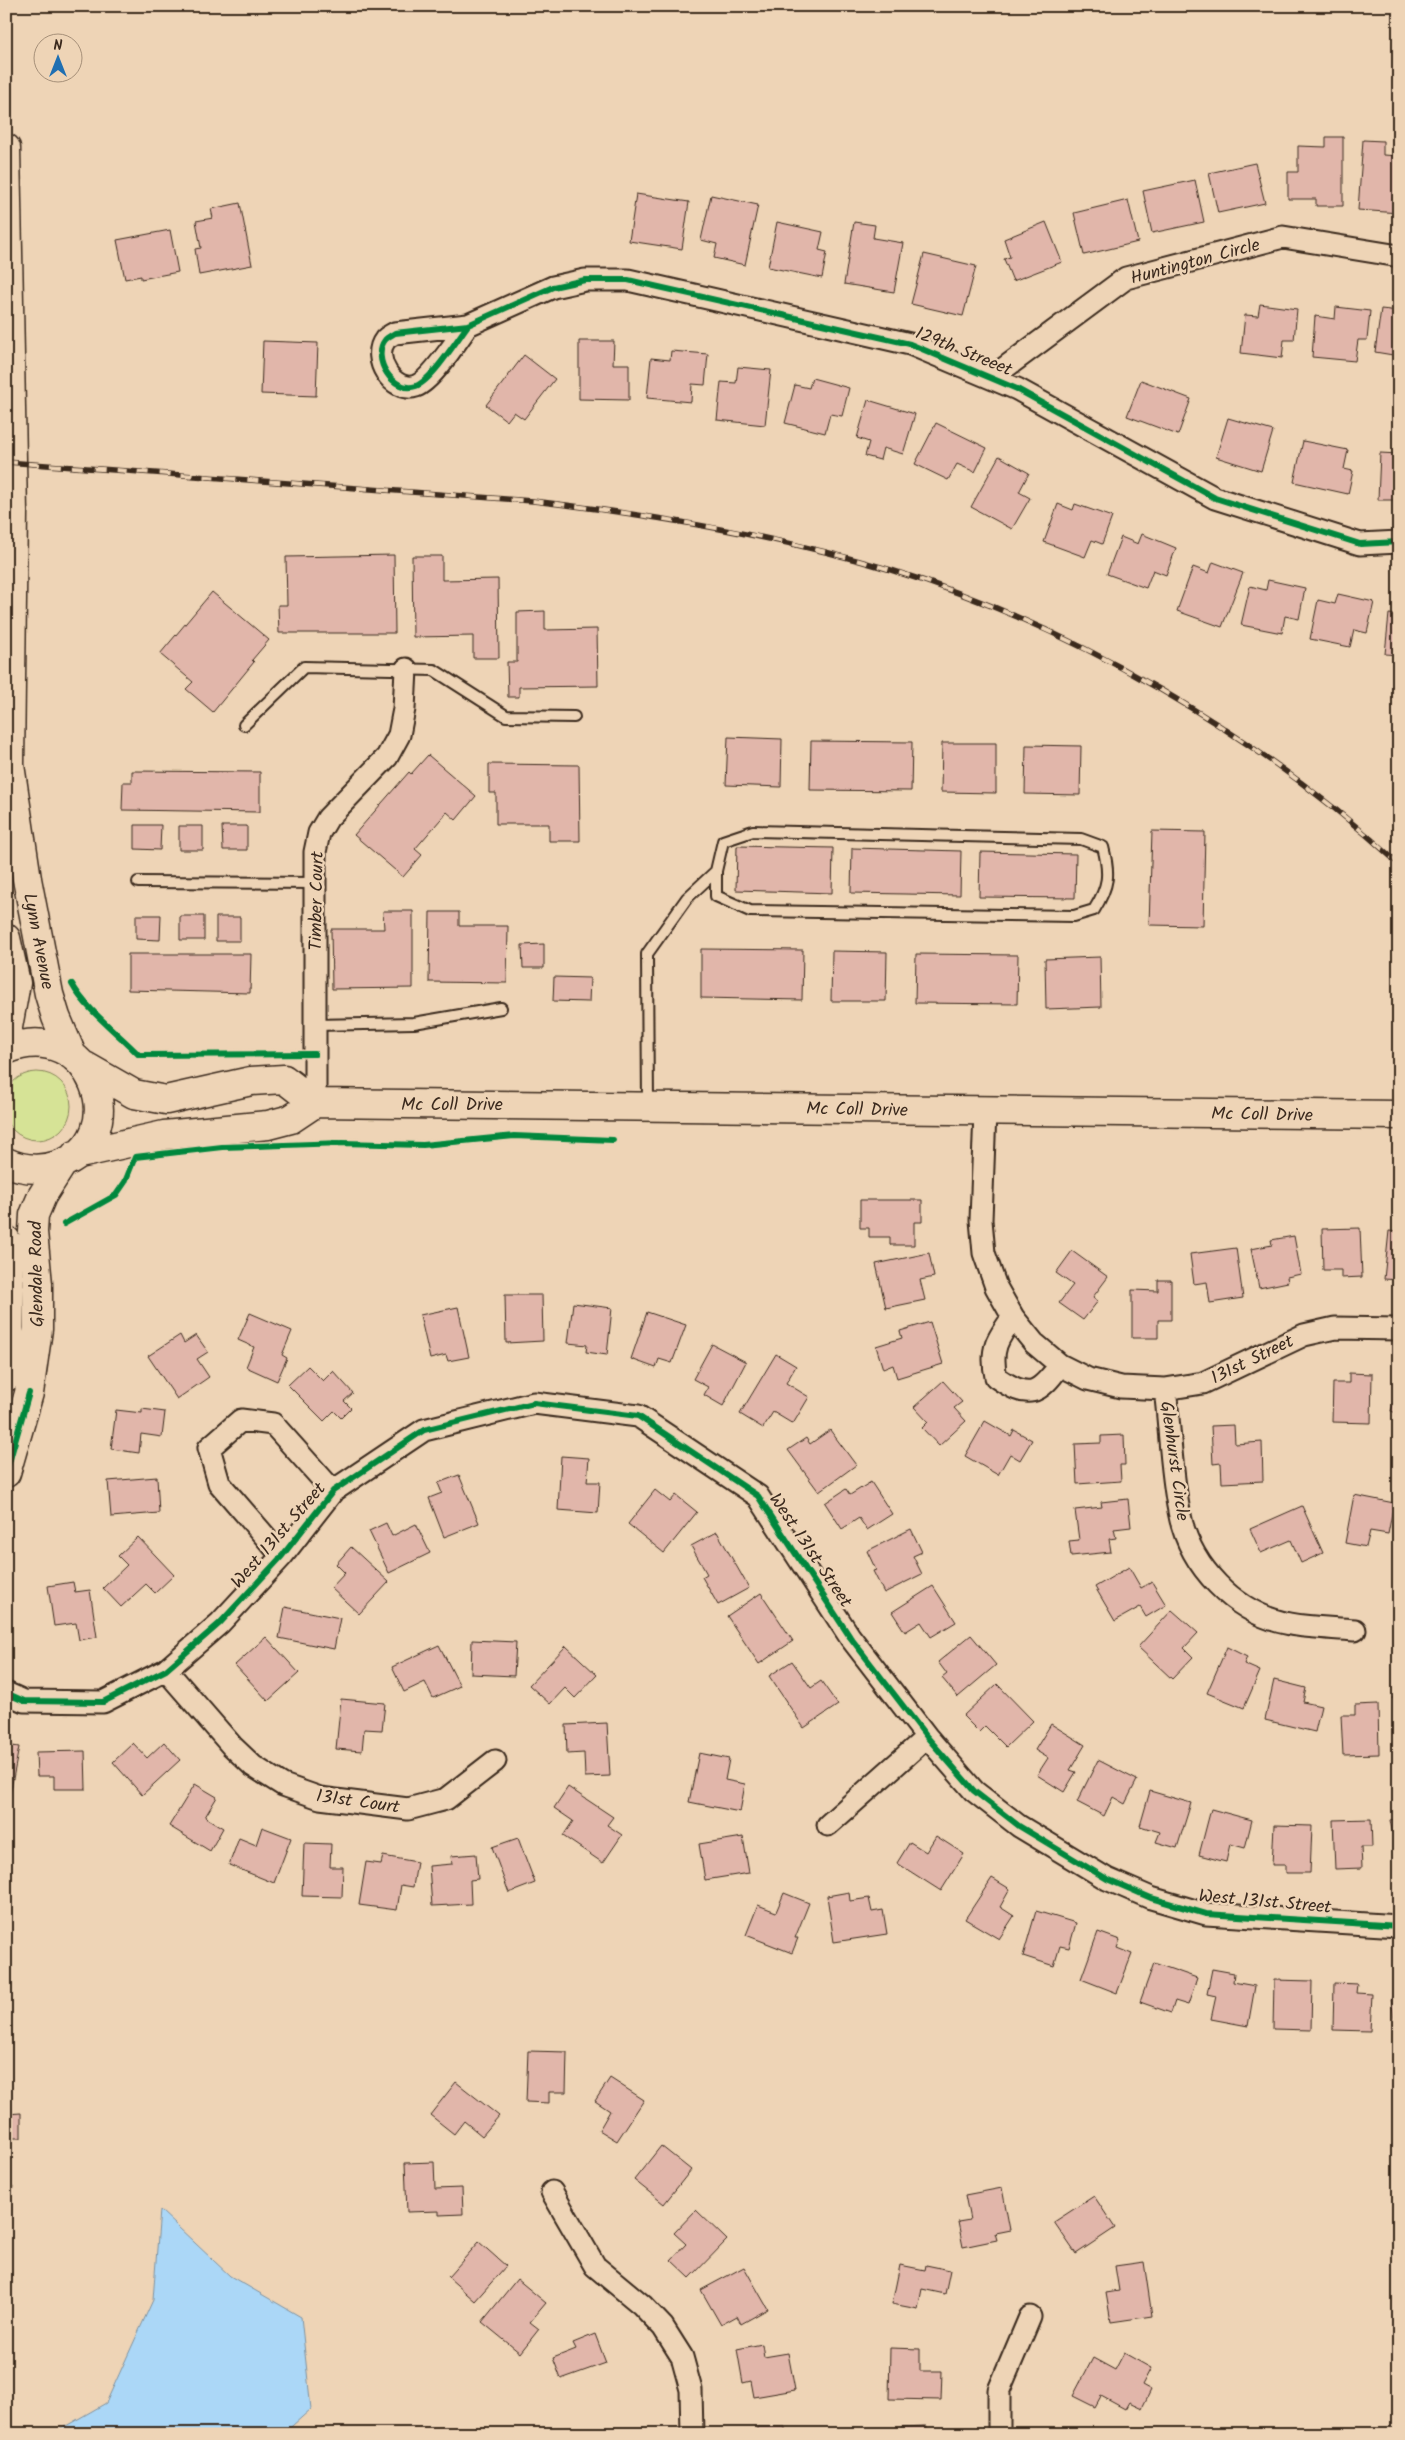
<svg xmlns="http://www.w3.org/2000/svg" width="1405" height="2440" font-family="Kalam,sans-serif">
	<rect width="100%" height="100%" fill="#eed4b6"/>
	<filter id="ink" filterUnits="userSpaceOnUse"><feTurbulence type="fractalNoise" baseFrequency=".02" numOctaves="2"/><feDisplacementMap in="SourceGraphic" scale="10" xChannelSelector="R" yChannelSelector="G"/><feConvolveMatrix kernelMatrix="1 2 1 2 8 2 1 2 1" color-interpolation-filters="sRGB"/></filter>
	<g filter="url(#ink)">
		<path fill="#d6e396" stroke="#88865a" d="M3 1106a34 34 0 1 1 68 0a34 34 0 1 1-68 0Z"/>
		<path fill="#abd7f7" stroke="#7e92a0" d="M160,2210L230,2276L301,2317L311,2409L283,2434H52L106,2403L153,2300Z"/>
		<path fill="#e1b6aa" stroke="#3b2a1e" d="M1326,137H1343V206H1316V199H1288V172H1298V146L1326,147Z
			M1363,140L1383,141V155L1399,156V213L1358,210Z
			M1255,163L1265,203L1218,213L1209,173Z
			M1195,180L1204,222L1152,233L1143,191Z
			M636,194L689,202L682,249L629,241Z
			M711,195L758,205L745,265L714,258L717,244L701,240Z
			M1128,200L1138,242L1084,255L1074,213Z
			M240,203L252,265L199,275L195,249L201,248L196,221L213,218L211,209Z
			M777,222L823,232L819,250L827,252L822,278L768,267Z
			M854,222L875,225L873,238L903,243L894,292L844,284Z
			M1046,222L1062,262L1013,281L1004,259L1010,257L1004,239Z
			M170,230L178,272L141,279V276L125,279L117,240Z
			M924,254L976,266L963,316L911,304Z
			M1260,304L1297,309L1294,340H1284L1282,358L1241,353L1245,315L1258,316Z
			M1336,307L1370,311L1367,340H1358L1355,361L1312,357L1315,316L1335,319Z
			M1381,309L1399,311V356L1375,352Z
			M263,341L318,343L316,396L261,394Z
			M579,341H614L613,364H629V400L579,399Z
			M671,351L708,354L705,385L692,384L691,402L647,398L651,358L670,360Z
			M524,355L555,379L524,419L514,412L507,421L486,405Z
			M738,367L771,370L765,425L717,420L721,382L736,383Z
			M812,378L849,388L842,416L830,414L825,433L785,423L795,385L809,388Z
			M1141,380L1191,399L1178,435L1127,416Z
			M868,400L915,414L903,454L883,448L880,460L865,456L869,442L857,438Z
			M1228,418L1273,431L1261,471L1216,457Z
			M936,423L987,448L975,472L957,464L948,480L915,464Z
			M1303,441L1348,450L1344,469L1353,471L1348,494L1294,482Z
			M1380,453L1399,454V500H1378Z
			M999,456L1029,473L1019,492L1030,498L1012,529L971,507Z
			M1058,504L1073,510L1075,504L1112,517L1102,544L1092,540L1085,557L1044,542Z
			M1142,534L1176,548L1166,575L1153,570L1146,588L1107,574L1121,537L1138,544Z
			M394,555L395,633H279L278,605H287L286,557Z
			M412,556H442V580L498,579L499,658H473V636L413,637Z
			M1213,562L1243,573L1222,627L1177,611L1193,567L1209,573Z
			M1268,580L1305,588L1299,619L1285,616L1282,633L1241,625L1250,586L1266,590Z
			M212,592L269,640L252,660L254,662L213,712L186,689L193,682L160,654Z
			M1338,594L1374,602L1367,633L1354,630L1350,647L1310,639L1318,600L1335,604Z
			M545,611V630L597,629L598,686L519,687V697H508L507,662H517V612Z
			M1389,614L1399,615V655L1385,654Z
			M728,737L782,739L781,787L726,785Z
			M811,741L912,742L911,791L810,790Z
			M942,743H996V793L941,792Z
			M1026,745L1081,746L1080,795L1025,794Z
			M428,755L476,796L456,820L447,812L415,849L422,855L403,877L354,835L409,772L411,774Z
			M489,764L579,765L580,841H549V824H496V793H489Z
			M132,771L260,772V812L122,810L123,782H132Z
			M135,825H161L160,850L135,849Z
			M179,826H203V850H179Z
			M222,826H247V850H223Z
			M1152,831L1205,832L1203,926L1149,925Z
			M737,846L833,848L832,893L736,890Z
			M852,848L961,851L960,895L851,893Z
			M980,852L1076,854L1075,898L979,897Z
			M383,911H413V988L332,989L331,929H384Z
			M430,912H459V926H508L507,983L429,982Z
			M136,915H161L160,940L136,939Z
			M180,916H204V940H180Z
			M216,917H240V941H216Z
			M544,944V968H523L522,945Z
			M701,949L803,950L802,1000L701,998Z
			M832,951L887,952L886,1001H831Z
			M128,954H251L250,993L128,990Z
			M916,954L1018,955L1017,1004L915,1003Z
			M1100,957L1101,1007L1046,1009L1045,959Z
			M554,977L590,978L589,1002L553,1001Z
			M860,1200H922V1222H914V1245H890V1237H869V1228H860Z
			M1360,1228L1362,1277L1341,1278V1270H1323L1322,1229Z
			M1389,1231L1399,1232V1280L1384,1279Z
			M1294,1236L1301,1274L1287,1277L1288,1282L1259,1288L1251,1249L1272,1245L1271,1240Z
			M1236,1248L1243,1298L1210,1303L1207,1282L1194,1284L1190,1254Z
			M1072,1251L1108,1277L1093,1297L1098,1301L1083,1320L1059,1303L1073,1285L1056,1273Z
			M929,1253L934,1277L920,1280L925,1300L886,1308L876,1264Z
			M1158,1280H1171V1320H1158V1338H1132V1290L1158,1291Z
			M505,1295H542L543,1341L506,1343Z
			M573,1303L612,1308L607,1355L586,1352L587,1345L568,1343Z
			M458,1307L469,1357L448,1361L446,1355L430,1359L420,1315Z
			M647,1312L686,1325L672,1363L659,1359L656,1368L631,1359Z
			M250,1313L292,1331L282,1355L287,1358L277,1381L246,1367L254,1347L238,1340Z
			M930,1322L943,1364L897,1378L893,1365L883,1369L876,1346L902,1338L900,1331Z
			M180,1335L184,1343L196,1335L208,1352L197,1359L209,1377L177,1399L148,1356Z
			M712,1344L746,1362L723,1406L704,1395L708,1387L693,1379Z
			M776,1354L796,1366L786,1383L809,1397L793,1424L773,1412L763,1428L740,1414Z
			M308,1366L323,1381L333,1371L353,1393L344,1401L351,1408L341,1418L334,1411L324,1421L288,1385Z
			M1349,1373L1372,1374L1371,1423L1332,1422L1333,1383H1349Z
			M943,1381L962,1402L954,1408L966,1421L939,1446L922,1428L928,1422L914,1407Z
			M1399,1388V1414L1391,1411Z
			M142,1409L165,1412L162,1437L141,1434L139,1453L111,1449L116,1410L142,1413Z
			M985,1421L1011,1436L1014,1430L1032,1440L1020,1460L1010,1454L998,1475L965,1456Z
			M1234,1425L1235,1444L1262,1442L1263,1481L1222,1483L1221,1463L1213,1464L1211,1426Z
			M830,1430L856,1465L819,1492L788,1450L806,1438L810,1444Z
			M1124,1435L1125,1465H1120L1121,1481L1077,1484L1075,1444L1101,1443V1436Z
			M561,1456L589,1458L587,1482H600L598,1513L558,1510Z
			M459,1475L479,1523L444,1537L429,1498L442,1493L438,1483Z
			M157,1477L159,1513L111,1517L108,1481Z
			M871,1482L892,1514L867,1530L859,1518L842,1529L825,1503L846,1489L850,1495Z
			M655,1490L670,1502L676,1495L697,1512L664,1553L628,1524Z
			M1354,1495L1394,1503L1388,1534L1370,1531L1366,1547L1345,1543Z
			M1128,1499L1131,1527L1114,1529L1116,1538L1109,1539L1111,1552L1071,1556L1069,1541L1079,1540L1075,1510L1102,1507L1101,1502Z
			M1302,1506L1323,1553L1301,1563L1291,1540L1261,1553L1250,1529Z
			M386,1523L392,1536L416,1524L430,1553L389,1573L369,1531Z
			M911,1529L922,1552L913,1556L922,1574L884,1593L873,1571L876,1570L867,1551Z
			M717,1532L749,1588L718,1605L702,1577L707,1574L691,1546Z
			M138,1537L174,1575L155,1593L146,1584L121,1607L103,1588L127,1565L118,1556Z
			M351,1547L389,1582L359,1614L331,1588L345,1573L336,1564Z
			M1129,1567L1141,1588L1152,1582L1166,1605L1146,1617L1140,1607L1115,1621L1095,1587Z
			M73,1582L75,1592L90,1590L97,1637L79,1640L76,1623L54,1626L48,1586Z
			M933,1586L956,1622L931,1637L921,1622L905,1632L892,1612Z
			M761,1593L793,1641L759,1664L727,1616Z
			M285,1607L340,1618L334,1649L279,1638Z
			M1172,1610L1198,1633L1184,1648L1193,1657L1172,1679L1138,1647Z
			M971,1635L996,1665L958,1697L942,1678L947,1674L938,1662Z
			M266,1637L299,1673L268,1701L235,1665Z
			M472,1640L516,1642L514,1676L471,1674Z
			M439,1645L460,1686L433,1698L425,1682L404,1692L392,1667Z
			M566,1646L597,1675L575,1698L565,1688L550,1704L529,1685Z
			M1227,1647L1247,1657L1244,1664L1260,1671L1244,1708L1207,1693Z
			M792,1661L811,1688L821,1681L838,1705L804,1728L769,1676Z
			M1274,1680L1306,1688L1303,1702L1321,1706L1315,1732L1265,1720Z
			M997,1684L1033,1721L1006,1747L985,1726L979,1732L963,1716Z
			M1399,1692V1705L1392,1698Z
			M341,1699L385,1703L382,1730L364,1729L362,1751L336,1749Z
			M1378,1704L1379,1754L1343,1755L1341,1715H1355V1705Z
			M607,1723L610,1776L585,1777L584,1753L567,1754L566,1725Z
			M1051,1724L1085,1745L1070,1770L1076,1772L1064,1792L1037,1775L1048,1758L1035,1750Z
			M164,1742L180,1760L142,1795L113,1762L133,1743L147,1758Z
			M6,1745L19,1747L9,1800L6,1799Z
			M85,1751L86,1789H54V1776H37L36,1752Z
			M699,1753L729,1759L725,1780L745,1784L740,1812L689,1802Z
			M1098,1760L1137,1780L1125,1804L1113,1797L1104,1816L1077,1802Z
			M195,1784L217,1797L205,1817L223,1828L210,1851L169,1826Z
			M568,1787L613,1817L607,1825L622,1835L603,1863L563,1836L573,1821L554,1808Z
			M1150,1791L1191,1803L1177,1848L1156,1842L1160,1832L1140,1826Z
			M1211,1809L1252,1820L1245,1848L1230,1844L1226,1862L1199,1855Z
			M1399,1818V1849H1396L1390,1820Z
			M1371,1819L1372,1847H1361L1362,1868L1335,1869L1333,1820Z
			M1274,1825L1312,1826L1310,1873H1286V1865H1272Z
			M262,1827L291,1838L274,1883L229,1865L239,1838L256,1845Z
			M936,1836L964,1854L941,1891L897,1863L910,1842L926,1852Z
			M743,1837L749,1873L705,1880L699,1844Z
			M518,1838L535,1883L509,1893L492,1847Z
			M304,1843L331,1844L330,1867H343L342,1897L302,1896Z
			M476,1854L478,1879L470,1880L471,1904L432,1906L429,1866L452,1864L451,1856Z
			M383,1856L417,1862L413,1887L401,1885L397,1910L359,1905L366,1862L381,1864Z
			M992,1878L1010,1889L1000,1907L1014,1916L999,1939L965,1919Z
			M849,1892L850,1901L869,1898L872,1912L883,1910L887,1934L834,1942L827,1896Z
			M784,1893L809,1903L795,1938H798L792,1953L746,1935L758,1905L776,1912Z
			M1036,1911L1076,1923L1069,1948L1060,1946L1054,1966L1023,1956Z
			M1098,1932L1120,1940L1117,1948L1132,1954L1117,1993L1081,1979Z
			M1154,1963L1197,1978L1188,2005L1175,2001L1171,2013L1140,2002Z
			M1212,1969L1234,1973L1233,1982L1255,1986L1248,2026L1211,2019L1216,1996L1207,1994Z
			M1274,1980L1312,1981L1311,2030L1273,2029Z
			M1334,1983L1357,1984L1356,1993L1372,1994L1370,2031L1333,2030Z
			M1391,1998H1399V2025H1395Z
			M528,2051L567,2052L566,2092H549V2103L526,2102Z
			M610,2078L644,2100L617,2141L599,2130L610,2111L595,2101Z
			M456,2082L499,2116L482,2136L464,2121L454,2134L430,2115Z
			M21,2113V2138H7L6,2150V2114Z
			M661,2146L691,2170L664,2204L634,2180Z
			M434,2162L435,2189L462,2188L463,2214L439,2215V2211L407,2212L405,2163Z
			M6,2185L13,2186L7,2226H6Z
			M1002,2188L1010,2230L995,2233L997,2240L963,2247L958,2222L970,2220L965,2195Z
			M1094,2196L1115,2228L1076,2254L1054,2222Z
			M696,2210L727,2240L690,2278L671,2260L686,2244L674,2233Z
			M479,2242L506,2266L475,2301L448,2277Z
			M1144,2262L1152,2316L1111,2322L1106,2293L1119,2291L1115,2266Z
			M900,2265L925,2270L926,2265L950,2270L945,2294L922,2289L918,2309L892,2304Z
			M744,2267L768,2309L741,2324L737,2316L721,2325L701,2290Z
			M517,2279L546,2303L530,2322L539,2329L520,2353L482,2322Z
			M595,2334L606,2363L561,2379L553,2358L576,2349L573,2343Z
			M762,2344L764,2357L788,2353L795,2390L754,2397L751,2381L743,2383L737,2349Z
			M890,2348L920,2349V2371H942L941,2400L889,2399Z
			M1124,2353L1151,2368L1142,2385L1151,2390L1142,2408L1129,2402L1125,2409L1101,2396L1095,2407L1073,2396L1093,2358L1115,2370Z
			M927,2426V2434H901V2427Z
			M757,2427H785V2434H757Z"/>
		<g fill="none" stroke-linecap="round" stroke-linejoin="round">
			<defs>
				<path id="lane" d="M244,725L304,667L434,670L506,716L574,717
					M753,831L1081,839L1103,847C1110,874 1109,886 1094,910L1074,916L750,911L716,896V871L723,841Z
					M138,882L315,883
					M315,1025L414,1023L501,1008
					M648,1105L647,954L687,898L716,871"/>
				<path id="street" d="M468,325C457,340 432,380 416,386C393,394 371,358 385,340C387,337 392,335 395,333L468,325L553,287L585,280H628L910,344L1017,389L1215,498L1360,544L1399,542
					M991,378L1126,278L1283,237L1399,256
					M315,1103V852L319,833L328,818L387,757L399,735L404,709L406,669
					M985,1111L981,1220L984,1253L996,1287L1013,1317L1034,1343L1060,1365L1088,1379L1121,1387L1165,1389L1203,1383L1304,1335L1335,1328L1399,1329
					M1013,1317C997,1339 990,1349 996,1377C1029,1400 1038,1395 1060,1365
					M1165,1389C1170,1429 1171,1472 1179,1511C1189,1566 1235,1614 1290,1624C1311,1628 1334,1628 1355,1630
					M282,1556L219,1483L209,1448L241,1420L273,1424L333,1491
					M166,1670L232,1746L253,1766L283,1785L320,1798L408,1809L446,1799L495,1761
					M6,1693L24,1701L103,1702L166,1670L220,1623L282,1556L333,1491L424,1430L534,1403L638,1416L758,1496L850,1637L927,1737L974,1791L1019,1826L1107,1879L1151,1898L1206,1914L1399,1926
					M828,1825L927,1737
					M552,2192L595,2266L642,2305L663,2327L682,2357L691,2390L692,2434
					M999,2434V2390L1030,2317"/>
				<path id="secondary" d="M6,148L13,512L10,765L27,879L49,994L56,1017L72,1055
					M6,938L16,983L6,1038
					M6,1050C91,1014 137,1138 58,1165C40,1171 23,1170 6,1162
					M85,1066L134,1094L166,1100L251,1081L284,1079L315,1103
					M75,1155L164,1135L268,1125L291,1119L315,1103L1399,1115
					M6,1240L10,1288L9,1365L6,1377
					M6,1473L29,1393L38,1329V1284L33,1232L34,1215L42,1196L63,1163"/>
			</defs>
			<use href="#lane" stroke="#3b2a1e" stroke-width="14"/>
			<use href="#street" stroke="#3b2a1e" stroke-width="25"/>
			<use href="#secondary" stroke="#3b2a1e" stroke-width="31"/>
			<use href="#lane" stroke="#eed4b6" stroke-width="10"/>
			<use href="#street" stroke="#eed4b6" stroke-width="21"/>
			<use href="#secondary" stroke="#eed4b6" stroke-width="28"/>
			<defs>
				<path id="rail" d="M6,462L533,501C654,515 775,535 891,570C1073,626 1260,736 1399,864"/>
			</defs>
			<use href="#rail" stroke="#3b2a1e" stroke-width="5.5"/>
			<use href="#rail" stroke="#eed4b6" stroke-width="4" stroke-dasharray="11" stroke-linecap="butt"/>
			<defs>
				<path id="cycleway" d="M468,325C457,340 432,380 416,386C393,394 371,358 385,340C387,337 392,335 395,333L468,325L553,287L585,280H628L910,344L1017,389L1215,498L1360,544L1399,542
					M72,984C86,1010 118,1033 139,1055L315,1054
					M64,1224L116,1195L125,1182L135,1157L222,1147L342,1143L423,1145L514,1136L613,1140
					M6,1473L29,1393
					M6,1693L24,1701L103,1702L166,1670L220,1623L282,1556L333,1491L424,1430L534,1403L638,1416L758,1496L850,1637L927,1737L974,1791L1019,1826L1107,1879L1151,1898L1206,1914L1399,1926"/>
			</defs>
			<use href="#cycleway" stroke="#eed4b6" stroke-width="9"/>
			<use href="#cycleway" stroke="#00873e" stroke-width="6"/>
		</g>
	</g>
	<g text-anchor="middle" stroke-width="5" stroke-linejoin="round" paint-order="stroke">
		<g font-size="18" fill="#3b2a1e" stroke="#eed4b6">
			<text transform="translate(1195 261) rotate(-15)" y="6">Huntington Circle</text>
			<text transform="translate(964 351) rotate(22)" y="6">129th Streeet</text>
			<text transform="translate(316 901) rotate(-89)" y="6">Timber Court</text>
			<text transform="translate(39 941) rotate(79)" y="6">Lynn Avenue</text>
			<text x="452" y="1110">Mc Coll Drive</text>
			<text transform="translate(857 1109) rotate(1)" y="6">Mc Coll Drive</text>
			<text transform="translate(1262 1114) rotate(1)" y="6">Mc Coll Drive</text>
			<text transform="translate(36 1274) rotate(-91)" y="6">Glendale Road</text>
			<text transform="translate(1252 1359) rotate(-26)" y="6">131st Street</text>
			<text transform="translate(1175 1461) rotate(82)" y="6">Glenhurst Circle</text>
			<text transform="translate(278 1535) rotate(-49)" y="6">West 131st Street</text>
			<text transform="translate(811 1550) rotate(56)" y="6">West 131st Street</text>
			<text transform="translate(358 1801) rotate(8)" y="6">131st Court</text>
			<text transform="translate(1265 1901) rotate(5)" y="6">West 131st Street</text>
		</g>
	</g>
	<rect width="1405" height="2440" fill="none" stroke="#eed4b6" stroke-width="25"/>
	<rect x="12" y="12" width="1380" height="2415" fill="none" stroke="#3b2a1e" stroke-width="2" filter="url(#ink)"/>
	<g transform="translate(58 58)"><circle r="24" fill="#eed4b6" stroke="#a69079"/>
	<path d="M0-4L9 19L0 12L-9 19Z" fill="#1f6fb2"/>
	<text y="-8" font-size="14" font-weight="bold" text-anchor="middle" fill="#3b2a1e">N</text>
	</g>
</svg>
